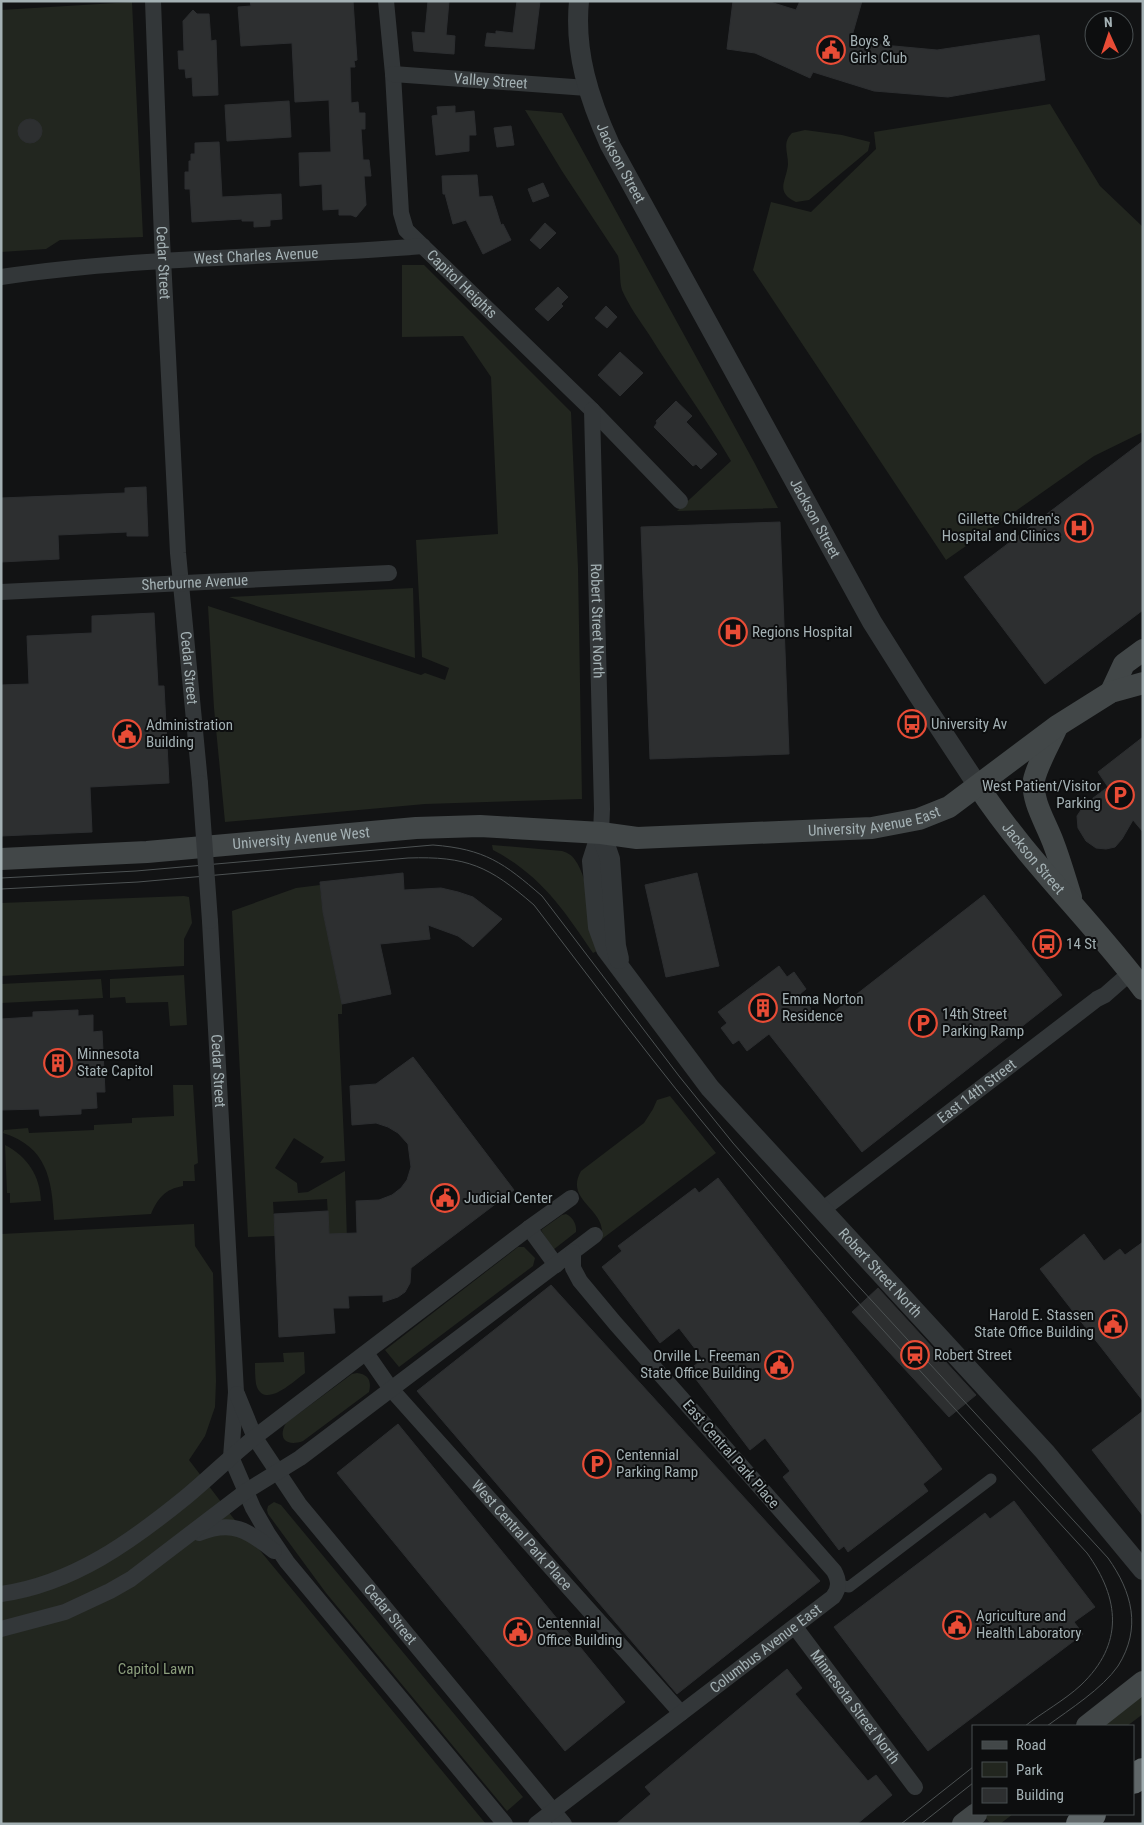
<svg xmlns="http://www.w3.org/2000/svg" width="1144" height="1825" font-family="'Roboto Condensed',sans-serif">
	<rect width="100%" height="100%" fill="#121314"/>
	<path fill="#22261f" d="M132,2L143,237L60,240L46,249L1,252V10Z
		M1050,104L1100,186L1143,227V432L1094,456L946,560L753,270L771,202L811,212L876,149L874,132Z
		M525,110L562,113L754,462L778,508L677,511L731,461C706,418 676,378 650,336C640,321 629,306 622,290C619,281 621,266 618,256L562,171Z
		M805,130L842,135L870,142L868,151L809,200L796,202C774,192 787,180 788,164C788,152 782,143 792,133Z
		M402,265H424L571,412L578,568L582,799L425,804L225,822L214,708L208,606L421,675L425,673L445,680L449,668L422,657L416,540L498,534L491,377L463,336L402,337Z
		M413,588L415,658L229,597Z
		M492,845L562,851C568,853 572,855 575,860C589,878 593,928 597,951L593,953C564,910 541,875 493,850Z
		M320,885L323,912L342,1004V1014H338L345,1161L320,1163L324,1157L294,1138L275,1168L297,1183L298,1193L308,1192L345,1171L347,1240L329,1234L327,1199L273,1202L275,1236L248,1237L232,911L296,888Z
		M184,896L189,897L192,923L184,939V966L1,976V903Z
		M184,975L187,1025L170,1026L168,1002L126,1003L125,997L110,998V979Z
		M101,979L103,998L1,1003V984Z
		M173,1085H193L198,1163L194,1165L195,1181H183V1186C165,1189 158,1198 151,1214L54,1220C52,1179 47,1147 3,1133L4,1130L28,1128L29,1133L94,1130V1125L132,1123V1118L174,1116Z
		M670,1096L716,1153L598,1242C600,1238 602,1234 602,1231C601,1207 565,1199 581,1171L644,1123L653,1109L657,1100Z
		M5,1145C28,1157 40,1176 41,1201L10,1203V1193H7Z
		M566,1214C573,1217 577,1225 576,1232L553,1250L541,1230L562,1215Z
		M194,1224L195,1246L213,1273L216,1381L215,1407L205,1436L189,1460L234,1519L486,1824H1V1234Z
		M518,1247H524L535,1258L533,1266L399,1367L385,1350Z
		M304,1352L305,1373C294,1381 263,1411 256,1384C255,1377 255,1370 255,1363L284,1362L283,1353Z
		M357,1373C368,1374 372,1381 369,1392L303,1441C287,1447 277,1439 286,1423L352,1374Z
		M274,1502L281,1505L523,1797L507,1811L326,1593L268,1514L267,1510L268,1506Z
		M1143,1695V1714L1127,1726H1102Z
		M986,1814H1013L1000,1824H991L984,1816Z"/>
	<path fill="#2d2f30" stroke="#2c2e30" d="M250,1H353L357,60L354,61L355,67H350L351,103L358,102L359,113H365V129H361L363,160H369L371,176H364L366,205L356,217L351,215H339V209L323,210L322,184L300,186L299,153L331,152L329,100L295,102L292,43L241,46L238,7L251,6Z
		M428,1H449L446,35L455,36L454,54L414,51L412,32L425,33Z
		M517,1H540L534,49L485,46L487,33L496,34V31L513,33Z
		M733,1H767L796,10L800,1H862L852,36L883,45L937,50L1039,35L1045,80L948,97L874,91L813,72L810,78L755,53L727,49Z
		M193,10L197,14H209L211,41L216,40L218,95L193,96L192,77L186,78L185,69H179L178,51H184L183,21Z
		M289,101L291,137L227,141L225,105Z
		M455,106V113L474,111L476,135H469V151L436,155L432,116L438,115L437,107Z
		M18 131a12 12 0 1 1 24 0a12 12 0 1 1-24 0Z
		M511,126L514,145L497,147L494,128Z
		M219,142L222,197L281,194L282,219L270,220V226L254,227V221H242V219L192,222L190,189H185V172H189V161H191V154H195V143Z
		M477,175L479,197L492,196L501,225L503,224L511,240L483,254L466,220L453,224L445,194H443L442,176Z
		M543,183L549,196L533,202L528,189Z
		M545,223L556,233L540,249L530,240Z
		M558,287L568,297L561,304L563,306L548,321L535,309Z
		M606,306L617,317L607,328L595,318Z
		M620,352L643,373L620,396L598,375Z
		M676,401L692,416L686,422L717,454L701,469L696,464L693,466L654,427L657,423L656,421Z
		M1143,441V610L1045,684L964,577Z
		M146,487L148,536H127V532L58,535L59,559L1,562V498L125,493V488Z
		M780,522L789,754L650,759L641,527Z
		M154,613L158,686H164L169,783L90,787L92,832L1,836V685L29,684L27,636L92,633V616Z
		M1143,737V832L1133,820L1122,839L1115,847L1106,849L1096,848L1086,841L1078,828L1077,816L1085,804L1108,787L1098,772Z
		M403,873L404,890L441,888L458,892L473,897L502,919L473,947L458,936L428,925L430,939L380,944L391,994L342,1004L323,912L320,882Z
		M697,873L719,966L666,977L645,885Z
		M984,895L1062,995L862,1152L769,1034L747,1051L739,1040L733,1044L721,1028L727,1023L718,1012L779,966L787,977L794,972L806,989L800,994L821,1022Z
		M78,1010V1016L93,1015V1032L102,1031L105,1092H96L97,1108L81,1109V1114L40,1116L39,1109L1,1110V1019L33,1017V1012Z
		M413,1057L514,1190L411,1268L410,1283L405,1292L398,1297L383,1302V1295L348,1296L349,1308H333L335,1333L279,1337L274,1214L328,1211L329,1234L357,1233L356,1201L379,1200L392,1195L401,1188L407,1180L411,1167L408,1144L398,1133L388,1127L376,1123L352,1125L350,1086L376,1084Z
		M718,1178L942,1469L923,1484L928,1491L848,1552L844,1546L839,1550L783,1477L790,1471L765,1438L750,1450L689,1370L703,1359L679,1328L660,1343L602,1267L622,1251L618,1246L695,1188L699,1193Z
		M1084,1234L1104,1261L1120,1249L1125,1255L1143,1242V1401L1040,1269Z
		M551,1285L820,1581L677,1694L417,1391Z
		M878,1288L976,1395L949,1417L852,1312Z
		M1143,1411V1516L1092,1450Z
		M398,1424L625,1702L565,1751L337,1473Z
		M1014,1501L1095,1607L1074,1622L1083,1634L928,1751L834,1627L985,1513L990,1519Z
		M787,1669L802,1688L795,1694L868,1781L876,1775L892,1795L857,1824H616L651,1794L645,1787Z"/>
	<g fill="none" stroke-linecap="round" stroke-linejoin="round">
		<path stroke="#333739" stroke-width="11" d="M838,1585L849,1587L991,1479"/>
		<g stroke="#333739" stroke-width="16">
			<path id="s1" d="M153,1L162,239L178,553L200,783"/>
			<path id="s2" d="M386,1L393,74L401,213L406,230L592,410L680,501"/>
			<path id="s3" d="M393,74L587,88"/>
			<path id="s4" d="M1,277C141,256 282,258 423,246"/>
			<path id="s5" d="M592,410L602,809L601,833"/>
			<path id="s6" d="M1,592L389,573"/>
			<path id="s7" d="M210,921L236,1392L231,1457L253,1508L268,1534L287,1562L505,1824"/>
			<path id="s8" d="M822,1210L1097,999L1105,995L1130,973"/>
			<path d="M529,1228L556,1265"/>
			<path id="s9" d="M366,1353L391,1389L681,1713"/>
			<path id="s10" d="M237,1394L255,1438L299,1504L564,1824"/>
			<path d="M199,1533C232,1520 248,1530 274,1551"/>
			<path d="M1,1594C73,1584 132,1541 186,1497C210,1477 231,1456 255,1437C346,1367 438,1298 529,1228L571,1198"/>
			<path id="s11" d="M795,1627L915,1787"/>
			<path d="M1,1629L65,1612L110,1591L131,1579L245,1492L300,1458L595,1235"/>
			<path id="s12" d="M536,1824L833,1597C840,1588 839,1580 834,1571L615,1323L580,1281L573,1268V1252"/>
		</g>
		<g stroke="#333739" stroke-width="20">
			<path id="s13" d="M579,1C574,52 589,99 610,145L872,622L918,695L978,786"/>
			<path id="s14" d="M601,833L592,861L598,927L606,949L710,1088L1045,1452L1143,1570"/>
			<path d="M601,833L610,859L616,946L619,959"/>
		</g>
		<g stroke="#424748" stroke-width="22">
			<path d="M1111,692L1124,664L1143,650"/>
			<path d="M1057,727C1051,741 1037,765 1034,780C1031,800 1046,823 1053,842C1060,860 1065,878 1071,897"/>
			<path id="s15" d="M978,786C1026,859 1090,919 1143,989"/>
			<path id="s16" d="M1,859L147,852L416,828L480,826L601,833L637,838L872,828L919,819L949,807L1057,726L1111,692L1143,683"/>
			<path d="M1087,1726L1143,1682"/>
			<path d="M963,1824L976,1814"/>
		</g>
		<path stroke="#606769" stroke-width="28" d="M1133,1780L1143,1772
			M1080,1824L1092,1814"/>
		<path stroke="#4d5253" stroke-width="1" d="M1,878L136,871L433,845C485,849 504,863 542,896L679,1076L733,1143L851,1278L1108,1558C1132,1592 1142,1628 1118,1666C1102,1689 1070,1709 1047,1726
			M1,889L138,882L408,858C467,856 489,866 534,905C596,986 658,1069 724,1148C840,1287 965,1419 1087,1553C1120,1599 1124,1644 1081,1685C1065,1700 1043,1712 1025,1726
			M901,1824L973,1767
			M921,1824L973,1783"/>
		<path stroke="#333739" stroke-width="16" d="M200,783L210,921"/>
	</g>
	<defs>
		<symbol id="civic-ring" viewBox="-11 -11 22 22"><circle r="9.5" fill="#0d0e0f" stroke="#e84c36" stroke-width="1.5"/><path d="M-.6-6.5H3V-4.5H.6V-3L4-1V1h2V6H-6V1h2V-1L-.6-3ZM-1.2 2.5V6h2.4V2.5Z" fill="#e84c36"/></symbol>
		<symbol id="hospital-ring" viewBox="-11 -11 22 22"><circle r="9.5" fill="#0d0e0f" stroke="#e84c36" stroke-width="1.5"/><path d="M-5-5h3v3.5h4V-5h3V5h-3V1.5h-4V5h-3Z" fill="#e84c36"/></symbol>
		<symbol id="bus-ring" viewBox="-11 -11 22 22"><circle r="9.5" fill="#0d0e0f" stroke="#e84c36" stroke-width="1.5"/><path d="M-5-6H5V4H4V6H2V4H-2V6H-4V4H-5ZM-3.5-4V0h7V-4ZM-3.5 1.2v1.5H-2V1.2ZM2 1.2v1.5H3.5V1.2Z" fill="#e84c36"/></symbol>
		<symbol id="parking-ring" viewBox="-11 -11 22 22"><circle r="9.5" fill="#0d0e0f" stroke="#e84c36" stroke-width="1.5"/><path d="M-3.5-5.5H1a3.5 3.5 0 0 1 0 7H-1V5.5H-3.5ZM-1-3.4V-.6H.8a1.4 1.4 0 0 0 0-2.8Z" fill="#e84c36"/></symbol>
		<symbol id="building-ring" viewBox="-11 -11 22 22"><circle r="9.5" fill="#0d0e0f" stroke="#e84c36" stroke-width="1.5"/><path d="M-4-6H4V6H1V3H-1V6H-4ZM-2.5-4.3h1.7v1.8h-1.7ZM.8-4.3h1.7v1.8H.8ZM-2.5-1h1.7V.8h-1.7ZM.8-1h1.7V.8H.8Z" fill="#e84c36"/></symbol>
		<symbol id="station-ring" viewBox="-11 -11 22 22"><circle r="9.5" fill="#0d0e0f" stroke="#e84c36" stroke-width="1.5"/><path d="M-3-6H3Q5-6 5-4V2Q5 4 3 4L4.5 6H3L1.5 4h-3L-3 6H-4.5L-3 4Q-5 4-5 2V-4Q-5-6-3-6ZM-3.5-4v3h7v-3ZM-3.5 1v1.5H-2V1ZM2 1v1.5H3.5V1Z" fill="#e84c36"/></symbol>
	</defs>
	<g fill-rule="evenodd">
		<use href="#civic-ring" x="815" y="34" width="32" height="32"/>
		<use href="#hospital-ring" x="1063" y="512" width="32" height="32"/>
		<use href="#hospital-ring" x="717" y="616" width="32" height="32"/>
		<use href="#bus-ring" x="896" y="708" width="32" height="32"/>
		<use href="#civic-ring" x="111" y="718" width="32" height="32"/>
		<use href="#parking-ring" x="1104" y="779" width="32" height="32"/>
		<use href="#bus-ring" x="1031" y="928" width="32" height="32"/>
		<use href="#building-ring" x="747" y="992" width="32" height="32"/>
		<use href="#parking-ring" x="907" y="1007" width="32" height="32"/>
		<use href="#building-ring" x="42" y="1047" width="32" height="32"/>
		<use href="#civic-ring" x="429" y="1182" width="32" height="32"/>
		<use href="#civic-ring" x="1097" y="1308" width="32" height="32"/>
		<use href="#station-ring" x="899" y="1339" width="32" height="32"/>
		<use href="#civic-ring" x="763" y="1349" width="32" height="32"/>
		<use href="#parking-ring" x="581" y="1448" width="32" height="32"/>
		<use href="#civic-ring" x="941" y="1609" width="32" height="32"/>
		<use href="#civic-ring" x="502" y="1616" width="32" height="32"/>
	</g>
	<g text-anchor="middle" stroke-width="4" stroke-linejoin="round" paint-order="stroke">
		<g font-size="15" fill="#a4b1b4" stroke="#0d0e0f" text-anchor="start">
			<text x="850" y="46">Boys &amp;<tspan x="850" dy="17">Girls Club</tspan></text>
			<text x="1060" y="524" text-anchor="end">Gillette Children's<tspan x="1060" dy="17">Hospital and Clinics</tspan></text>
			<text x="752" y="637">Regions Hospital</text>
			<text x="931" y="729">University Av</text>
			<text x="146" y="730">Administration<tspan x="146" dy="17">Building</tspan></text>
			<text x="1101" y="791" text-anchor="end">West Patient/Visitor<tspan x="1101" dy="17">Parking</tspan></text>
			<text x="1066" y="949">14 St</text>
			<text x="782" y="1004">Emma Norton<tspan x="782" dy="17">Residence</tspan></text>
			<text x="942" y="1019">14th Street<tspan x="942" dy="17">Parking Ramp</tspan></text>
			<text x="77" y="1059">Minnesota<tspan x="77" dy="17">State Capitol</tspan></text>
			<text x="464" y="1203">Judicial Center</text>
			<text x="1094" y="1320" text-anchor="end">Harold E. Stassen<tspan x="1094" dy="17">State Office Building</tspan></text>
			<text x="934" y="1360">Robert Street</text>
			<text x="760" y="1361" text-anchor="end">Orville L. Freeman<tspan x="760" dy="17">State Office Building</tspan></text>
			<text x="616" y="1460">Centennial<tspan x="616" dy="17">Parking Ramp</tspan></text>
			<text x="976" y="1621">Agriculture and<tspan x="976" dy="17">Health Laboratory</tspan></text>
			<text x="537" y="1628">Centennial<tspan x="537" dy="17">Office Building</tspan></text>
		</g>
		<g font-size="15" fill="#a4b1b4" stroke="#0d0e0f">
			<text dy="5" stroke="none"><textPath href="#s3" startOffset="98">Valley Street</textPath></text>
			<text dy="5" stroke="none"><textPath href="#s13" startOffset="170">Jackson Street</textPath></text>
			<text dy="5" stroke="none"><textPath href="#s4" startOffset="256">West Charles Avenue</textPath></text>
			<text dy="5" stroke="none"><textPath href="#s1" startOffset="262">Cedar Street</textPath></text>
			<text dy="5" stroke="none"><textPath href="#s2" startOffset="308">Capitol Heights</textPath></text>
			<text dy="5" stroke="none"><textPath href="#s13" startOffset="575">Jackson Street</textPath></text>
			<text dy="5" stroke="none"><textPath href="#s6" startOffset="194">Sherburne Avenue</textPath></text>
			<text dy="5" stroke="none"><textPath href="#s5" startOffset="211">Robert Street North</textPath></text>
			<text dy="5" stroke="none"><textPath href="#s1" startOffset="668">Cedar Street</textPath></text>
			<text dy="5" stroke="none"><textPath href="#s16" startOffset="876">University Avenue East</textPath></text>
			<text dy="5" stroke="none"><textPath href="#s16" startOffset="301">University Avenue West</textPath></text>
			<text dy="5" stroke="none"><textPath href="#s15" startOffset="91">Jackson Street</textPath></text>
			<text dy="5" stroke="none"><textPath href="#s7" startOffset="150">Cedar Street</textPath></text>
			<text dy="5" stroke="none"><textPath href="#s8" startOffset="195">East 14th Street</textPath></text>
			<text dy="5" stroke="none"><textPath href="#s14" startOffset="544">Robert Street North</textPath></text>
			<text transform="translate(731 1454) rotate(49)" y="5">East Central Park Place</text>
			<text dy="5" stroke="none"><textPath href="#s9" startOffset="240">West Central Park Place</textPath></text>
			<text dy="5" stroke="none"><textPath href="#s10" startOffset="270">Cedar Street</textPath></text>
			<text dy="5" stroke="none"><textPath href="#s12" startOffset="289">Columbus Avenue East</textPath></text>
			<text dy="5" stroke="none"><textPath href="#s11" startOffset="100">Minnesota Street North</textPath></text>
		</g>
		<g font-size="15" fill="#8c9e7c" stroke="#0d0e0f">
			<text x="156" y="1674">Capitol Lawn</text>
		</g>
	</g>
	<rect width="1144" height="1825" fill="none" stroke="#a4b1b4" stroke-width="5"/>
	<rect x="972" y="1725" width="162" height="90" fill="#0d0e0f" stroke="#494f51"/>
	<rect x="982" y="1741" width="25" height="8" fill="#424748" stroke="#494f51"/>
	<text x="1016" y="1750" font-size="15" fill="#a4b1b4">Road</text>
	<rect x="982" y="1762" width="25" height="15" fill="#22261f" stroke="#494f51"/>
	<text x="1016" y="1775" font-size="15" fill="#a4b1b4">Park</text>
	<rect x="982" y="1788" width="25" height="15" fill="#2d2f30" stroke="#494f51"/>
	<text x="1016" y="1800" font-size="15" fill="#a4b1b4">Building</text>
	<g transform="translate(1109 35) rotate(357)"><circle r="24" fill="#0d0e0f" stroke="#494f51"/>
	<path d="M0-4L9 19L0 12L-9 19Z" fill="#e84c36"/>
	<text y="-8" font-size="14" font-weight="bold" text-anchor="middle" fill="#a4b1b4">N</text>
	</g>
</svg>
